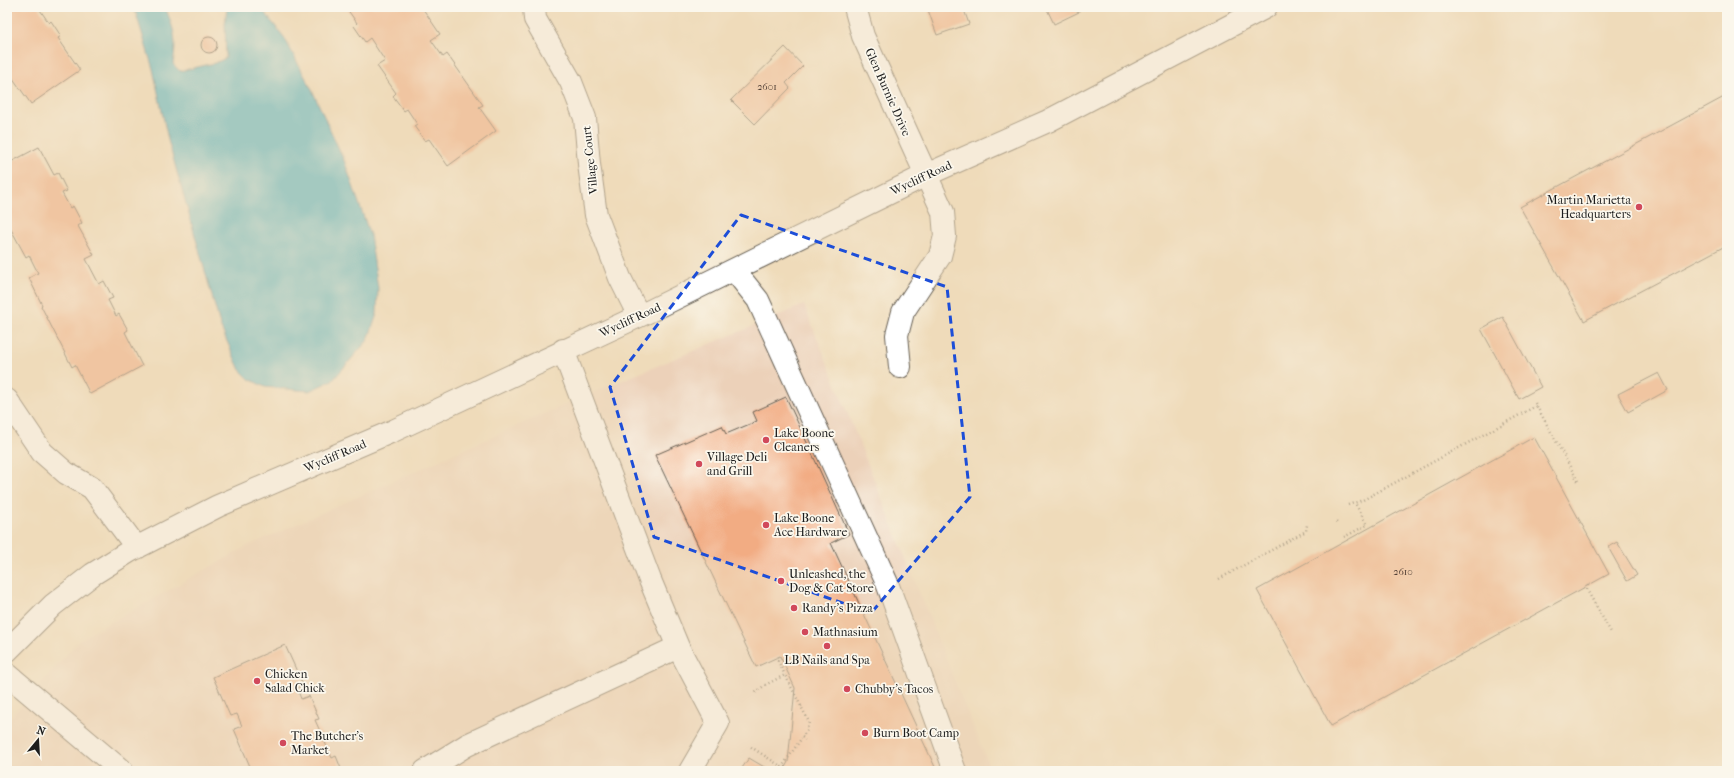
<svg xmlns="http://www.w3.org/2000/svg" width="1734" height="778" font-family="'IM FELL French Canon',serif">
	<rect width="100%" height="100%" fill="#fbf7ec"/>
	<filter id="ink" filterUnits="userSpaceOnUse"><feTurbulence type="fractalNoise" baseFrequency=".025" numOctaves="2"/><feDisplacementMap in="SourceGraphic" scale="8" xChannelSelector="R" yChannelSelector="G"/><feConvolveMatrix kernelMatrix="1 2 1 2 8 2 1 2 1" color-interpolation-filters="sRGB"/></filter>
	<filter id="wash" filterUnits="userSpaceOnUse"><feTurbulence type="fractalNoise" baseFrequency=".012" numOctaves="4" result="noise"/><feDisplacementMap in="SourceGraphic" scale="16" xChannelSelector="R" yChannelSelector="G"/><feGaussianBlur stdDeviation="0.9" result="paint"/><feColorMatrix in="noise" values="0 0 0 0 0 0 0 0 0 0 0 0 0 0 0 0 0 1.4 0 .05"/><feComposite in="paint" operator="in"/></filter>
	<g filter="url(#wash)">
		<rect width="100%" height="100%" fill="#efdbba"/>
		<path fill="#ecd1b9" d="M804,305L991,771H7V721L81,639L248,546L570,402Z"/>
		<path fill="#4ab4c8" stroke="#336872" d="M134,7H165C175,31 177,39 173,64L180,71L215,63L226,58L225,25L227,7H260L284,37L313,92L344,160L370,235L378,288L377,314L368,340L333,380L309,391L265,387L249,379L240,370L221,328L168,140L153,69Z"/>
		<g id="blocks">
			<path fill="#f2ac83" d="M7,7H38L49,23L51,21L61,36L58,38L80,70L31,104L12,77L9,79L7,76Z
				M342,7H426L423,9L440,34L431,40L443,57L447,54L483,105L479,107L496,131L448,166L429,139L425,141L414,126L417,124L407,109L404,111L393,96L396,93L377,66L385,61L370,38L365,42L354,26L357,23L347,9L344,11Z
				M927,7H963L969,24L937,35Z
				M1046,7H1077L1079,12L1054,24Z
				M201 45a8 8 0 1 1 16 0a8 8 0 1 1-16 0Z
				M785,47L803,66L786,83L790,88L755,124L731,100Z
				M1724,97L1727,103V245L1584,321L1520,207Z
				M39,147L54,175L58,173L67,191L62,193L70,208L73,206L82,223L78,226L94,255L86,259L99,284L104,281L113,298L108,300L116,316L119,314L128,330L125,332L142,366L90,394L75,365L72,367L41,306L42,305L29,278L38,273L29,255L26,257L7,222V164Z
				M1503,317L1541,387L1519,399L1481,329Z
				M1659,373L1668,390L1628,412L1618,394Z
				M786,397L849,534L831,543L935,767L932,771H783L788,762L795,688L780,656L756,667L655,455L722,426L726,434L757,421L753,412Z
				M1534,437L1609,574L1331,726L1257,590Z
				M1617,542L1637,575L1627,581L1608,547Z
				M285,645L303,685L297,688L301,699L309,696L319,719L315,720L332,758L336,756L342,771H252L234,729L242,726L237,714L230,716L213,677Z
				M749,758L771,771H740Z"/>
		</g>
	</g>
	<g filter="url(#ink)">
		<use href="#blocks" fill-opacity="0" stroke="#665f53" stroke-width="1"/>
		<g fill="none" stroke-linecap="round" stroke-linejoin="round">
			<defs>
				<path id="minor" d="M534,7L535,19L571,82L585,118L589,164L596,215L620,278L639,316
					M855,7L863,36L943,212L945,236L940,256L903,312L897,335L900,367
					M734,270L758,300L887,583L955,771
					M7,400L42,452L66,473L92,488L137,548
					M678,647L718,723L690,771
					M7,651L53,605L93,574L130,551L218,506L393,431L652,310L926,175L1048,121L1266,7
					M7,674L122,771
					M425,771L467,745L678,647L650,580L563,350"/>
			</defs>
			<use href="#minor" stroke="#665f53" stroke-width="24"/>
			<path stroke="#665f53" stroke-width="2.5" stroke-dasharray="1 3" stroke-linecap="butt" d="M1535,403L1578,481
				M1348,505L1363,500L1536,406
				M1336,522L1338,525
				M1344,537L1367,525L1355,503
				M1219,579L1306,531L1307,525
				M1588,585L1587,590L1612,634
				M782,659L778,661L785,675
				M801,706L804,704
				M802,737L805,740
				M751,747L782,767L807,730L809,722L785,675L765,685L754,694"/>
			<use href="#minor" stroke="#fff" stroke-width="22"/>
		</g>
	</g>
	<path d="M0 0H1734V778H0ZM741,215L947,287L970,497L871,613L654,537L610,387Z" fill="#efdbba" fill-opacity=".55" fill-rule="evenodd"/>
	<path fill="none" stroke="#1d4ed8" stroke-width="3" stroke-dasharray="8 5" stroke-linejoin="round" d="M741,215L947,287L970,497L871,613L654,537L610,387Z"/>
	<g fill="#d1495b" stroke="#fbf7ec" stroke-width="1.5">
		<circle cx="1639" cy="207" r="4"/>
		<circle cx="766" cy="440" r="4"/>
		<circle cx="699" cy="464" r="4"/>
		<circle cx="766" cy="525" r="4"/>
		<circle cx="781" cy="581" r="4"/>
		<circle cx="794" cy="608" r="4"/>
		<circle cx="805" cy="632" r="4"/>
		<circle cx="827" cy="646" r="4"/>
		<circle cx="257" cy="681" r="4"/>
		<circle cx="847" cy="689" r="4"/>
		<circle cx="865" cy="733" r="4"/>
		<circle cx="283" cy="743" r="4"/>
	</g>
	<g text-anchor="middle" stroke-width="3.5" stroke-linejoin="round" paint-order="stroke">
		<g font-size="10" fill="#524036">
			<text x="767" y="90">2601</text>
			<text x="1403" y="575">2610</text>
		</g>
		<g font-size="12" fill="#1c1c1c" stroke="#fbf7ec">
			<text transform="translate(888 92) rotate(66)" y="4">Glen Burnie Drive</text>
			<text transform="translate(590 160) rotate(-96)" y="4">Village Court</text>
			<text transform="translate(921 178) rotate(-25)" y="4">Wycliff Road</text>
			<text transform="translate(630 320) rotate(-25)" y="4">Wycliff Road</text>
			<text transform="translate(335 456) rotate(-23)" y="4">Wycliff Road</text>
		</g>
		<g font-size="12" fill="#1c1c1c" stroke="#fbf7ec" text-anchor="start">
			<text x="1631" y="204" text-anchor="end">Martin Marietta<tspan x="1631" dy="14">Headquarters</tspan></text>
			<text x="774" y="437">Lake Boone<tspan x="774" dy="14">Cleaners</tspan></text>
			<text x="707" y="461">Village Deli<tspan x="707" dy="14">and Grill</tspan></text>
			<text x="774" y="522">Lake Boone<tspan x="774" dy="14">Ace Hardware</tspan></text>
			<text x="789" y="578">Unleashed, the<tspan x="789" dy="14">Dog &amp; Cat Store</tspan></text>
			<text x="802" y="612">Randy's Pizza</text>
			<text x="813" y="636">Mathnasium</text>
			<text x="827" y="664" text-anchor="middle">LB Nails and Spa</text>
			<text x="265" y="678">Chicken<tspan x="265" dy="14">Salad Chick</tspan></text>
			<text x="855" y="693">Chubby's Tacos</text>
			<text x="873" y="737">Burn Boot Camp</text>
			<text x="291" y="740">The Butcher's<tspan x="291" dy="14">Market</tspan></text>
		</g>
	</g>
	<rect width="1734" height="778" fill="none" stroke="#fbf7ec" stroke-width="24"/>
	<g transform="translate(38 740) rotate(18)" stroke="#fbf7ec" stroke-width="3" paint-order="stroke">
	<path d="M0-3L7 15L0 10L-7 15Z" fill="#1c1c1c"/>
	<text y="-6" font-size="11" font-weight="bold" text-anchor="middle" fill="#1c1c1c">N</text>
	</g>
</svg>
